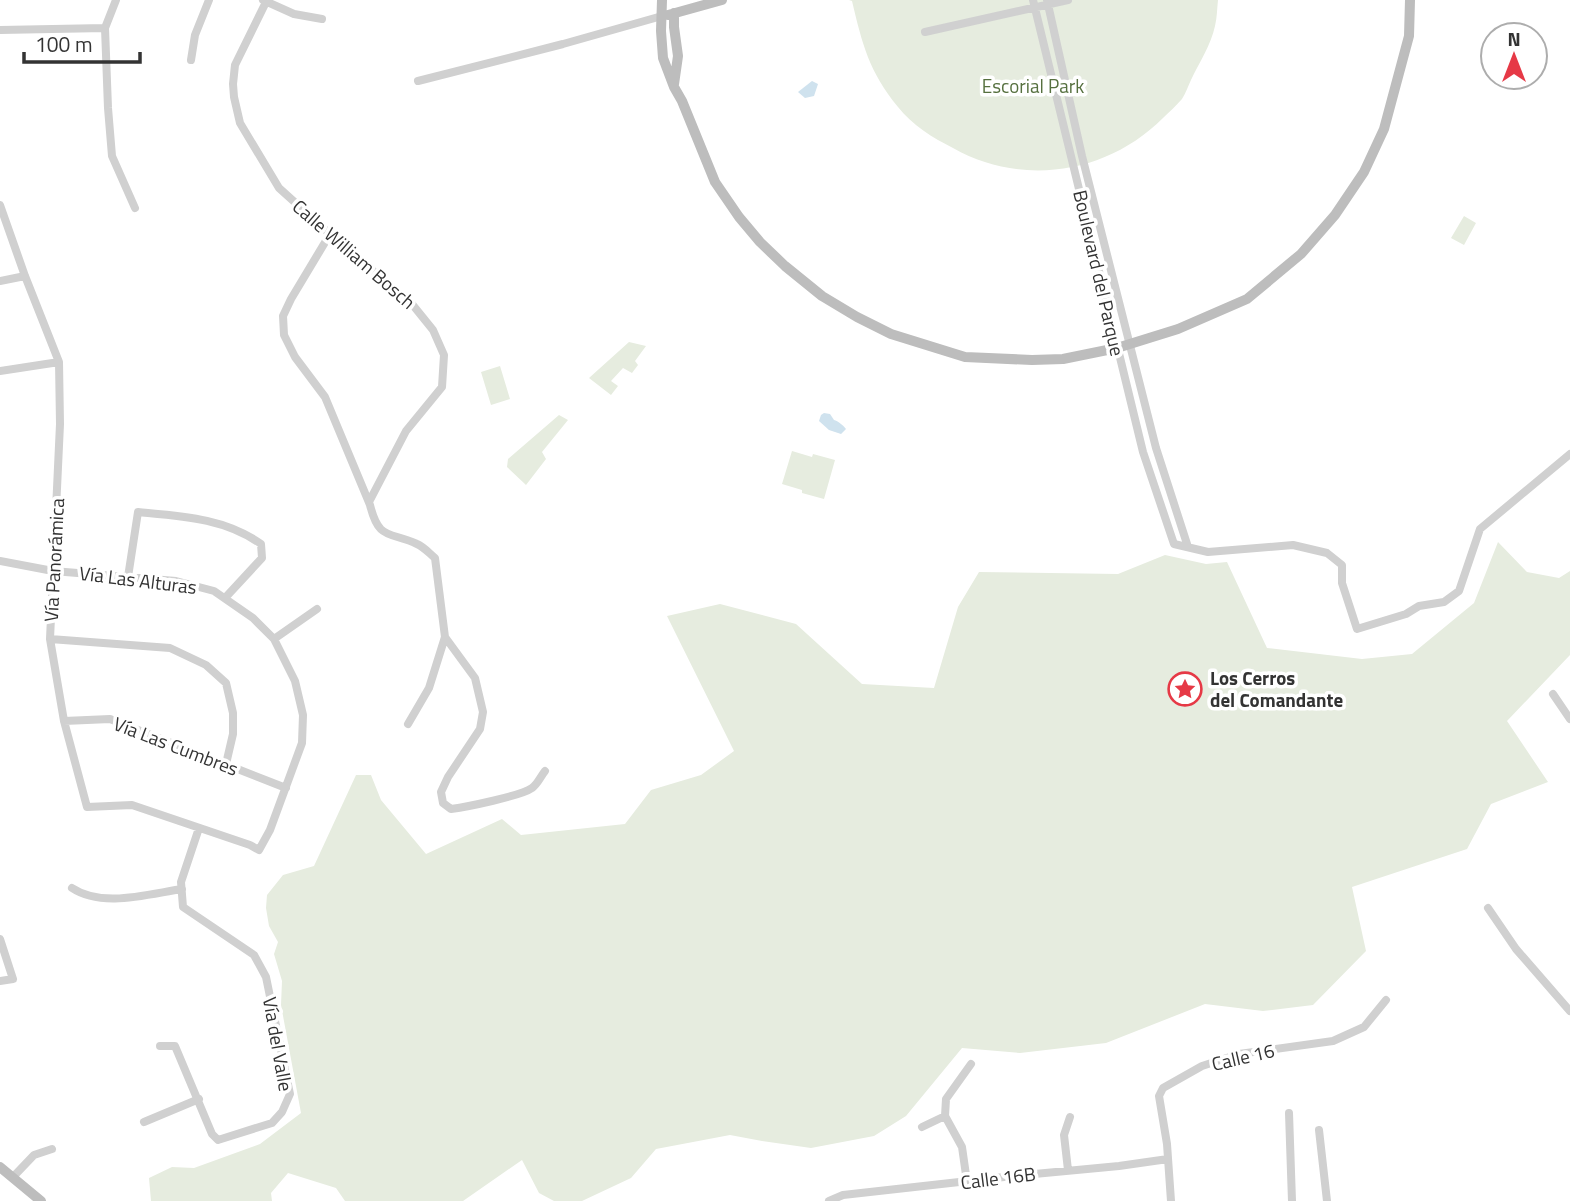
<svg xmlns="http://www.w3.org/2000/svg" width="1570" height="1201" font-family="'Titillium Web',sans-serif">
	<rect width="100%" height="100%" fill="#fff"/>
	<path fill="#e6ecdf" d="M849,0H1218C1217,9 1217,18 1215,26C1211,45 1199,63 1191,80C1188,86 1186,93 1182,99C1176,106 1169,112 1163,118C1107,174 1022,187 953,148C933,138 912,125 898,107C869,72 862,43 852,1Z
		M1464,216L1476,223L1464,245L1451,238Z
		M629,342L646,346L635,361L638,365L632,373L623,368L611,381L618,386L611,395L589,378Z
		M500,366L510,399L491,405L481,372Z
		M559,415L568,420L542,452L546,459L526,485L507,467L508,459Z
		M792,451L812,457L813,454L835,460L824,499L802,493V490L782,484Z
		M1498,542L1527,572L1559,578L1570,571V655L1507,721L1548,782L1491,804L1467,849L1352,887L1366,951L1313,1005L1263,1011L1205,1004L1106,1043L1020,1053L962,1048L906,1116L874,1136L811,1148L762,1141L730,1135L656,1149L631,1178L582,1201H554L539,1193L522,1160L463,1201H345L336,1188L288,1173L271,1193L272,1201H151L149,1178L172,1167L194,1168L260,1144L301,1113L281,1005L282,981L274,954L278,942L269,926L266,908L267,895L283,875L314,866L356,775H371L381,800L426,854L502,819L521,835L625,824L651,790L701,775L734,751L667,616L720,604L796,624L862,684L934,688L958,607L979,572L1118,574L1165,555L1206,564L1227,562L1267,648L1362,659L1412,654L1474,603Z"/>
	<path fill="#cfe2ee" d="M812,81L818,84L814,96L805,98L798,92Z
		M824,413L830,414L834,420C838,421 843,425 846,429L841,434L829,430L819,421L821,415Z"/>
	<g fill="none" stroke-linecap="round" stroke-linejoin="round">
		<path stroke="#d0d0d0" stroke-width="8" d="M116,0L105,28L108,108L112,156L135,208
			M263,0L294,14L322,19
			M267,0L235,65L233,84L234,97L240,123L279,188L330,234L412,304L433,330L444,355L442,387L406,431L369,502
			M1033,0L1143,452L1174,544L1208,552L1293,545L1327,553L1342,565V583L1357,629L1406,614L1419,606L1444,602L1459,591L1480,529L1570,454
			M1047,0L1082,156L1156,448L1188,547
			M0,30L105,28
			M925,32L1068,0
			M191,60L195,35L209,0
			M418,81L563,44L662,16
			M0,205L25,276L59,362L60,424L50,639L64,721L87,807L132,805L250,845L259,850L270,830L302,743L303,715L295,681L274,639L253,618L214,591L176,581L53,571L0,561
			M330,234L291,299L283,316L284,335L295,357L325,397L370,505C379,541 389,531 417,544C424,547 429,553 435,558L445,637L475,678L483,712L480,729L448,777L441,792L443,803L451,809C466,807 521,796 532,788C537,785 541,776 545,771
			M0,281L25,276
			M0,371L59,362
			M128,577L138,512C181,516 225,518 261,544L262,558L225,598
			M50,639L170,648L206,665L226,683L233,713V734L226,764
			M274,639L317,609
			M1553,694L1570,719
			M64,721L110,719L286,788
			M408,724L429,688L445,637
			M72,888C102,908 148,894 182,889
			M1488,908L1516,949L1570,1011
			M0,939L13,979L0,981
			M160,1046H175L212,1134L218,1140L272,1123L282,1112L290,1094L266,977L254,955L183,907L181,882L199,828
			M1289,1113L1292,1201
			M144,1122L199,1099
			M922,1127L945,1116
			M1319,1130L1327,1201
			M1068,1170L1064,1135L1070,1117
			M13,1177L34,1155L52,1149
			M967,1182L962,1147L945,1116L946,1099L971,1064
			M829,1201L843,1195L1004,1177L1119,1166L1168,1159
			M1171,1201L1167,1144L1159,1096L1163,1088L1202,1066L1239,1054L1333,1041L1364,1027L1386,1000"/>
		<path stroke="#bdbdbd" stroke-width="10" d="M662,0L661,31L663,58L674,87L682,101L715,182L739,217L760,242L785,266L822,296L857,317L891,334L965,357L1032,360L1063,359L1117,348L1178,329L1247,299L1301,254L1335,215L1364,172L1384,129L1409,36L1410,0
			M668,15L722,0
			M674,84L678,56L674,27V13
			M0,1167L41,1201"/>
	</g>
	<defs>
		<symbol id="sight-ring" viewBox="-11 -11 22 22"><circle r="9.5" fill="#fff" stroke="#e63946" stroke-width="1.5"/><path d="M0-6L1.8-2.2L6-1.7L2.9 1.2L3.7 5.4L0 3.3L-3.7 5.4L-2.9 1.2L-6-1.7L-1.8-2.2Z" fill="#e63946"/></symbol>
	</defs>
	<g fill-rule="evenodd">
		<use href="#sight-ring" x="1166" y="670" width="38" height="38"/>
	</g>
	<g text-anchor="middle" stroke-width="7" stroke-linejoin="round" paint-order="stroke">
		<g font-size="19" fill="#56703f" stroke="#fff">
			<text x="1033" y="93">Escorial Park</text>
		</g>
		<g font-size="19" fill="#333" stroke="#fff">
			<text transform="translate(354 254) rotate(41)" y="7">Calle William Bosch</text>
			<text transform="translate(1099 273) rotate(77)" y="7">Boulevard del Parque</text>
			<text transform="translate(54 560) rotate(-87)" y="7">Vía Panorámica</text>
			<text transform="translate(138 580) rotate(7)" y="7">Vía Las Alturas</text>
			<text transform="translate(176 746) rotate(21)" y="7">Vía Las Cumbres</text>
			<text transform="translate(278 1044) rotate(80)" y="7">Vía del Valle</text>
			<text transform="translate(1243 1057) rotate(-13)" y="7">Calle 16</text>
			<text transform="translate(998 1178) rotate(-7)" y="7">Calle 16B</text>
		</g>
		<g font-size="19" font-weight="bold" fill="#333" stroke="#fff" text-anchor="start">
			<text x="1210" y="685">Los Cerros<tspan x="1210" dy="22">del Comandante</tspan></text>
		</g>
	</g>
	<g transform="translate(1514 56)"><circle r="33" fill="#ffffff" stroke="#adadad" stroke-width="2"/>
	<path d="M0-5L12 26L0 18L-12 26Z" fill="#e63946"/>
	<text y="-10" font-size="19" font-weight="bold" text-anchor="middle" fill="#333333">N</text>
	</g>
	<path d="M24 52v10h116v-10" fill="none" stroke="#333333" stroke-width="3.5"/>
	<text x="35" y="52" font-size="21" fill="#333333" stroke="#ffffff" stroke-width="5" paint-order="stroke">100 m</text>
</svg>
